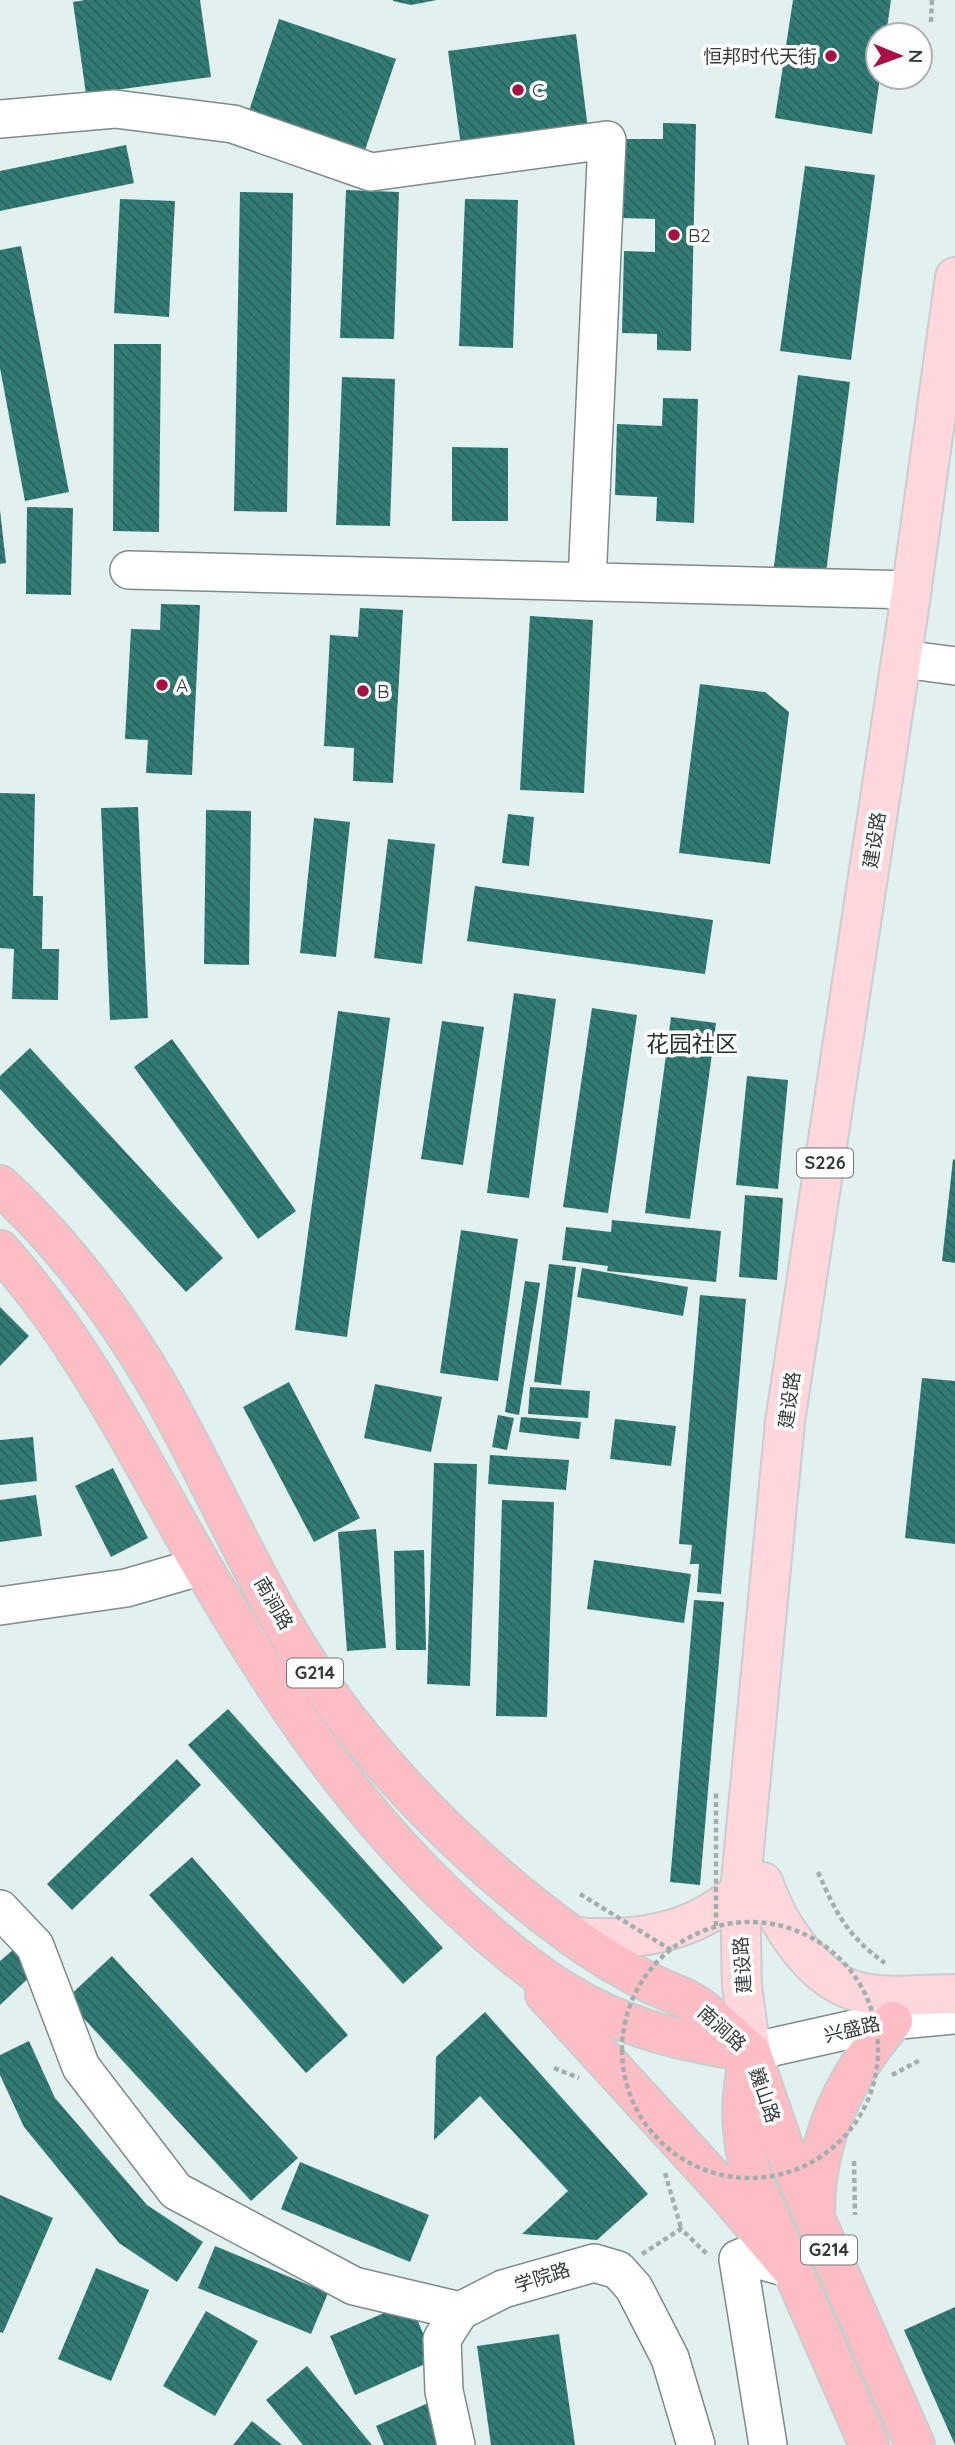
<svg xmlns="http://www.w3.org/2000/svg" width="955" height="2445" font-family="Quicksand,'Noto Sans SC',sans-serif">
	<defs>
		<pattern id="building-back-hatch" width="6" height="6" patternUnits="userSpaceOnUse" patternTransform="scale(1.75)"><rect width="6" height="6" fill="#337c75"/><path d="M-1 5l2 2M0 0l6 6M5-1l2 2" fill="none" stroke="#2a625c"/></pattern>
	</defs>
	<rect width="100%" height="100%" fill="#e2f1ef"/>
	<path fill="url(#building-back-hatch)" d="M85,0H200L211,77L86,94L73,2Z
		M437,0L411,5L393,1V0Z
		M793,0H891L886,35H878L880,77L872,134L775,118Z
		M279,19L396,59L364,153L248,114Z
		M576,34L588,129L461,146L448,51Z
		M663,123L696,124L691,351L657,350V334L622,333L624,251L655,252V219L622,218L624,139H663Z
		M126,145L134,183L0,211V171Z
		M805,166L875,175L851,360L780,351Z
		M346,190L399,192L394,339L340,338Z
		M240,192L293,193L287,512L234,511Z
		M120,199L175,201L169,317L114,313Z
		M465,199L518,200L513,348L459,346Z
		M21,246L69,492L25,501L0,368V250Z
		M114,344H161L159,532L113,531Z
		M798,375L850,382L825,581L773,574Z
		M342,377L395,379L390,526L336,525Z
		M663,398L698,399L694,523L656,521L657,497L615,495L617,424L662,426Z
		M452,447L508,448V521H452Z
		M27,507L73,508L71,595L26,594Z
		M0,510L6,563L0,564Z
		M161,604L200,605L192,775L146,773L148,740L125,739L131,629L160,630Z
		M360,608L403,610L393,783L353,781L354,748L324,746L330,635L358,637Z
		M530,616L593,620L584,793L520,790Z
		M700,684L765,692L789,712L770,864L679,853Z
		M0,793L35,794L33,896H43L42,949H59L58,1000L12,999L14,949L0,948Z
		M138,807L148,1018L110,1020L101,808Z
		M206,810L251,811L249,965L204,964Z
		M508,814L534,817L529,866L502,863Z
		M314,818L350,822L336,957L300,953Z
		M388,839L435,844L422,964L374,958Z
		M475,886L713,920L705,974L467,941Z
		M514,993L556,999L529,1198L487,1193Z
		M592,1008L637,1015L608,1213L563,1207Z
		M338,1011L390,1018L347,1337L295,1330Z
		M671,1017L716,1023L690,1219L645,1213Z
		M442,1021L484,1027L463,1165L421,1159Z
		M172,1039L296,1211L258,1239L134,1067Z
		M30,1048L223,1258L186,1292L0,1089V1076Z
		M747,1076L788,1080L778,1189L736,1185Z
		M953,1159L955,1160V1263L942,1261Z
		M745,1195L783,1198L777,1280L739,1277Z
		M612,1220L721,1231L716,1282L607,1271L608,1266L562,1260L566,1227L611,1232Z
		M461,1230L518,1239L498,1381L440,1373Z
		M549,1264L576,1267L561,1385L534,1382Z
		M582,1268L688,1287L683,1316L577,1297Z
		M525,1281L540,1283L519,1415L505,1412Z
		M700,1295L746,1299L721,1594L697,1592L699,1564H690L692,1545L679,1544Z
		M0,1307L29,1336L0,1366Z
		M922,1378L955,1381V1544L905,1538Z
		M289,1382L360,1518L314,1542L243,1407Z
		M375,1384L442,1397L431,1452L364,1438Z
		M530,1387L590,1391L588,1418L528,1414Z
		M498,1415L514,1418L507,1450L492,1447Z
		M521,1417L581,1422L579,1439L519,1432Z
		M615,1419L676,1426L671,1466L610,1459Z
		M33,1437L37,1481L0,1485V1440Z
		M490,1455L569,1460L566,1490L488,1484Z
		M434,1463L477,1464L470,1686L427,1684Z
		M113,1468L148,1538L111,1557L75,1486Z
		M36,1495L42,1536L0,1542V1500Z
		M502,1500L554,1502L547,1717L496,1716Z
		M376,1529L386,1648L347,1651L338,1532Z
		M424,1550L426,1650H396L394,1551Z
		M594,1560L691,1574L684,1623L587,1609Z
		M694,1600L724,1602L700,1885L670,1882Z
		M228,1709L443,1948L403,1984L188,1745Z
		M177,1759L201,1785L72,1910L47,1884Z
		M192,1857L348,2035L306,2073L149,1895Z
		M14,1949L35,1972L0,2005V1961Z
		M112,1956L298,2158L251,2201L66,1999Z
		M485,2012L648,2194L597,2240L522,2234L568,2191L480,2096L434,2140L436,2057Z
		M29,2041L55,2098L147,2205L203,2242L177,2282L119,2243L24,2127L0,2075V2055Z
		M300,2162L429,2215L410,2262L281,2209Z
		M0,2195L53,2218L3,2333L0,2332Z
		M215,2246L328,2293L311,2334L198,2288Z
		M96,2268L149,2290L111,2381L58,2359Z
		M410,2302L434,2360L355,2395L330,2336Z
		M955,2307V2445L904,2330Z
		M206,2311L258,2341L215,2416L163,2386Z
		M559,2334L575,2445H491L477,2346Z
		M307,2366L372,2445H303L266,2400Z
		M435,2400L455,2445H384L376,2426Z
		M252,2421L282,2445H233Z"/>
	<g fill="none" stroke-linecap="round" stroke-linejoin="round">
		<defs>
			<path id="minor" d="M0,119L115,109L233,124L371,172L607,140L587,582
				M129,570L912,590
				M918,661L955,666
				M0,1606L126,1588L202,1566
				M0,1909L35,1946L81,2067L176,2191L354,2286L460,2311
				M751,2052L889,2021L955,2015
				M456,2445L444,2391L442,2339L460,2311L503,2289L594,2263L618,2270L634,2288L670,2358L696,2445
				M768,2445L738,2259L745,2256L791,2269"/>
			<path id="major" d="M763,1882C777,1923 813,1981 859,1992C889,1999 924,1994 955,1994
				M574,1937C635,1942 693,1934 740,1891
				M751,2052L742,1986L740,1891L785,1422L910,601L955,277"/>
			<path id="highway" d="M0,1185C65,1245 118,1316 162,1393C222,1499 268,1617 343,1714C409,1799 488,1875 575,1938C599,1955 624,1970 650,1983C665,1991 684,1996 698,2006C716,2019 733,2037 751,2052
				M0,1250C86,1346 139,1458 203,1568C274,1689 349,1804 452,1901C552,1995 613,2033 751,2052
				M545,1994L723,2189L791,2269
				M751,2052L783,2145L915,2445
				M749,2058C739,2100 740,2138 753,2180L869,2445
				M815,2214C815,2138 844,2078 893,2021"/>
		</defs>
		<use href="#minor" stroke="#7d8b89" stroke-width="40"/>
		<use href="#major" stroke="#cbcdcd" stroke-width="42"/>
		<use href="#highway" stroke="#cbcdcd" stroke-width="42"/>
		<path stroke="#a3afae" stroke-width="4.5" stroke-dasharray="5 3.5" stroke-linecap="butt" d="M931,22L932,0
			M818,1872C836,1913 847,1936 885,1963
			M554,2068L579,2078
			M892,2075L922,2059
			M854,2161L855,2215
			M665,2173L681,2228
			M642,2254L681,2229L709,2256"/>
		<use href="#minor" stroke="#fff" stroke-width="37"/>
		<use href="#major" stroke="#fdd7dc" stroke-width="38"/>
		<use href="#highway" stroke="#fcbdc5" stroke-width="38"/>
		<path stroke="#a3afae" stroke-width="4.5" stroke-dasharray="5 3.5" stroke-linecap="butt" d="M580,1894L671,1950
			M622 2050a128 128 0 1 1 256 0a128 128 0 1 1-256 0Z
			M716,1926V1791"/>
	</g>
	<g fill="#a71144" stroke="#fff" stroke-width="2.5">
		<circle cx="831" cy="56" r="7"/>
		<circle cx="518" cy="90" r="7"/>
		<circle cx="674" cy="235" r="7"/>
		<circle cx="162" cy="685" r="7"/>
		<circle cx="363" cy="691" r="7"/>
	</g>
	<g text-anchor="middle" stroke-width="7" stroke-linejoin="round" paint-order="stroke">
		<g fill="#fff" stroke="#737777" stroke-width="2">
			<rect x="797" y="1148.5" width="56" height="29" rx="5"/>
			<rect x="287" y="1658.5" width="56" height="29" rx="5"/>
			<rect x="801" y="2235.5" width="56" height="29" rx="5"/>
		</g>
		<g font-size="18" font-weight="bold" fill="#373d3d">
			<text x="825" y="1169">S226</text>
			<text x="315" y="1679">G214</text>
			<text x="829" y="2256">G214</text>
		</g>
		<g font-size="19" fill="#373d3d" stroke="#fff" text-anchor="start">
			<text x="817" y="63" text-anchor="end">恒邦时代天街</text>
			<text x="532" y="97">C</text>
			<text x="688" y="242">B2</text>
			<text x="176" y="692">A</text>
			<text x="377" y="698">B</text>
		</g>
		<g font-size="19" fill="#373d3d" stroke="#fff">
			<text transform="translate(874 840) rotate(-81)" y="7">建设路</text>
			<text transform="translate(789 1400) rotate(-82)" y="7">建设路</text>
			<text transform="translate(274 1603) rotate(60)" y="7">南涧路</text>
			<text transform="translate(742 1965) rotate(-94)" y="7">建设路</text>
			<text transform="translate(722 2028) rotate(42)" y="7">南涧路</text>
			<text transform="translate(852 2029) rotate(-13)" y="7">兴盛路</text>
			<text transform="translate(765 2095) rotate(71)" y="7">巍山路</text>
			<text transform="translate(542 2277) rotate(-18)" y="7">学院路</text>
		</g>
		<g font-size="23" fill="#283432" stroke="#fff">
			<text x="692" y="1052">花园社区</text>
		</g>
	</g>
	<g transform="translate(899 56) rotate(91)"><circle r="33" fill="#ffffff" stroke="#afb1b1" stroke-width="2"/>
	<path d="M0-5L12 26L0 18L-12 26Z" fill="#a71144"/>
	<text y="-10" font-size="19" font-weight="bold" text-anchor="middle" fill="#373d3d">N</text>
	</g>
</svg>
